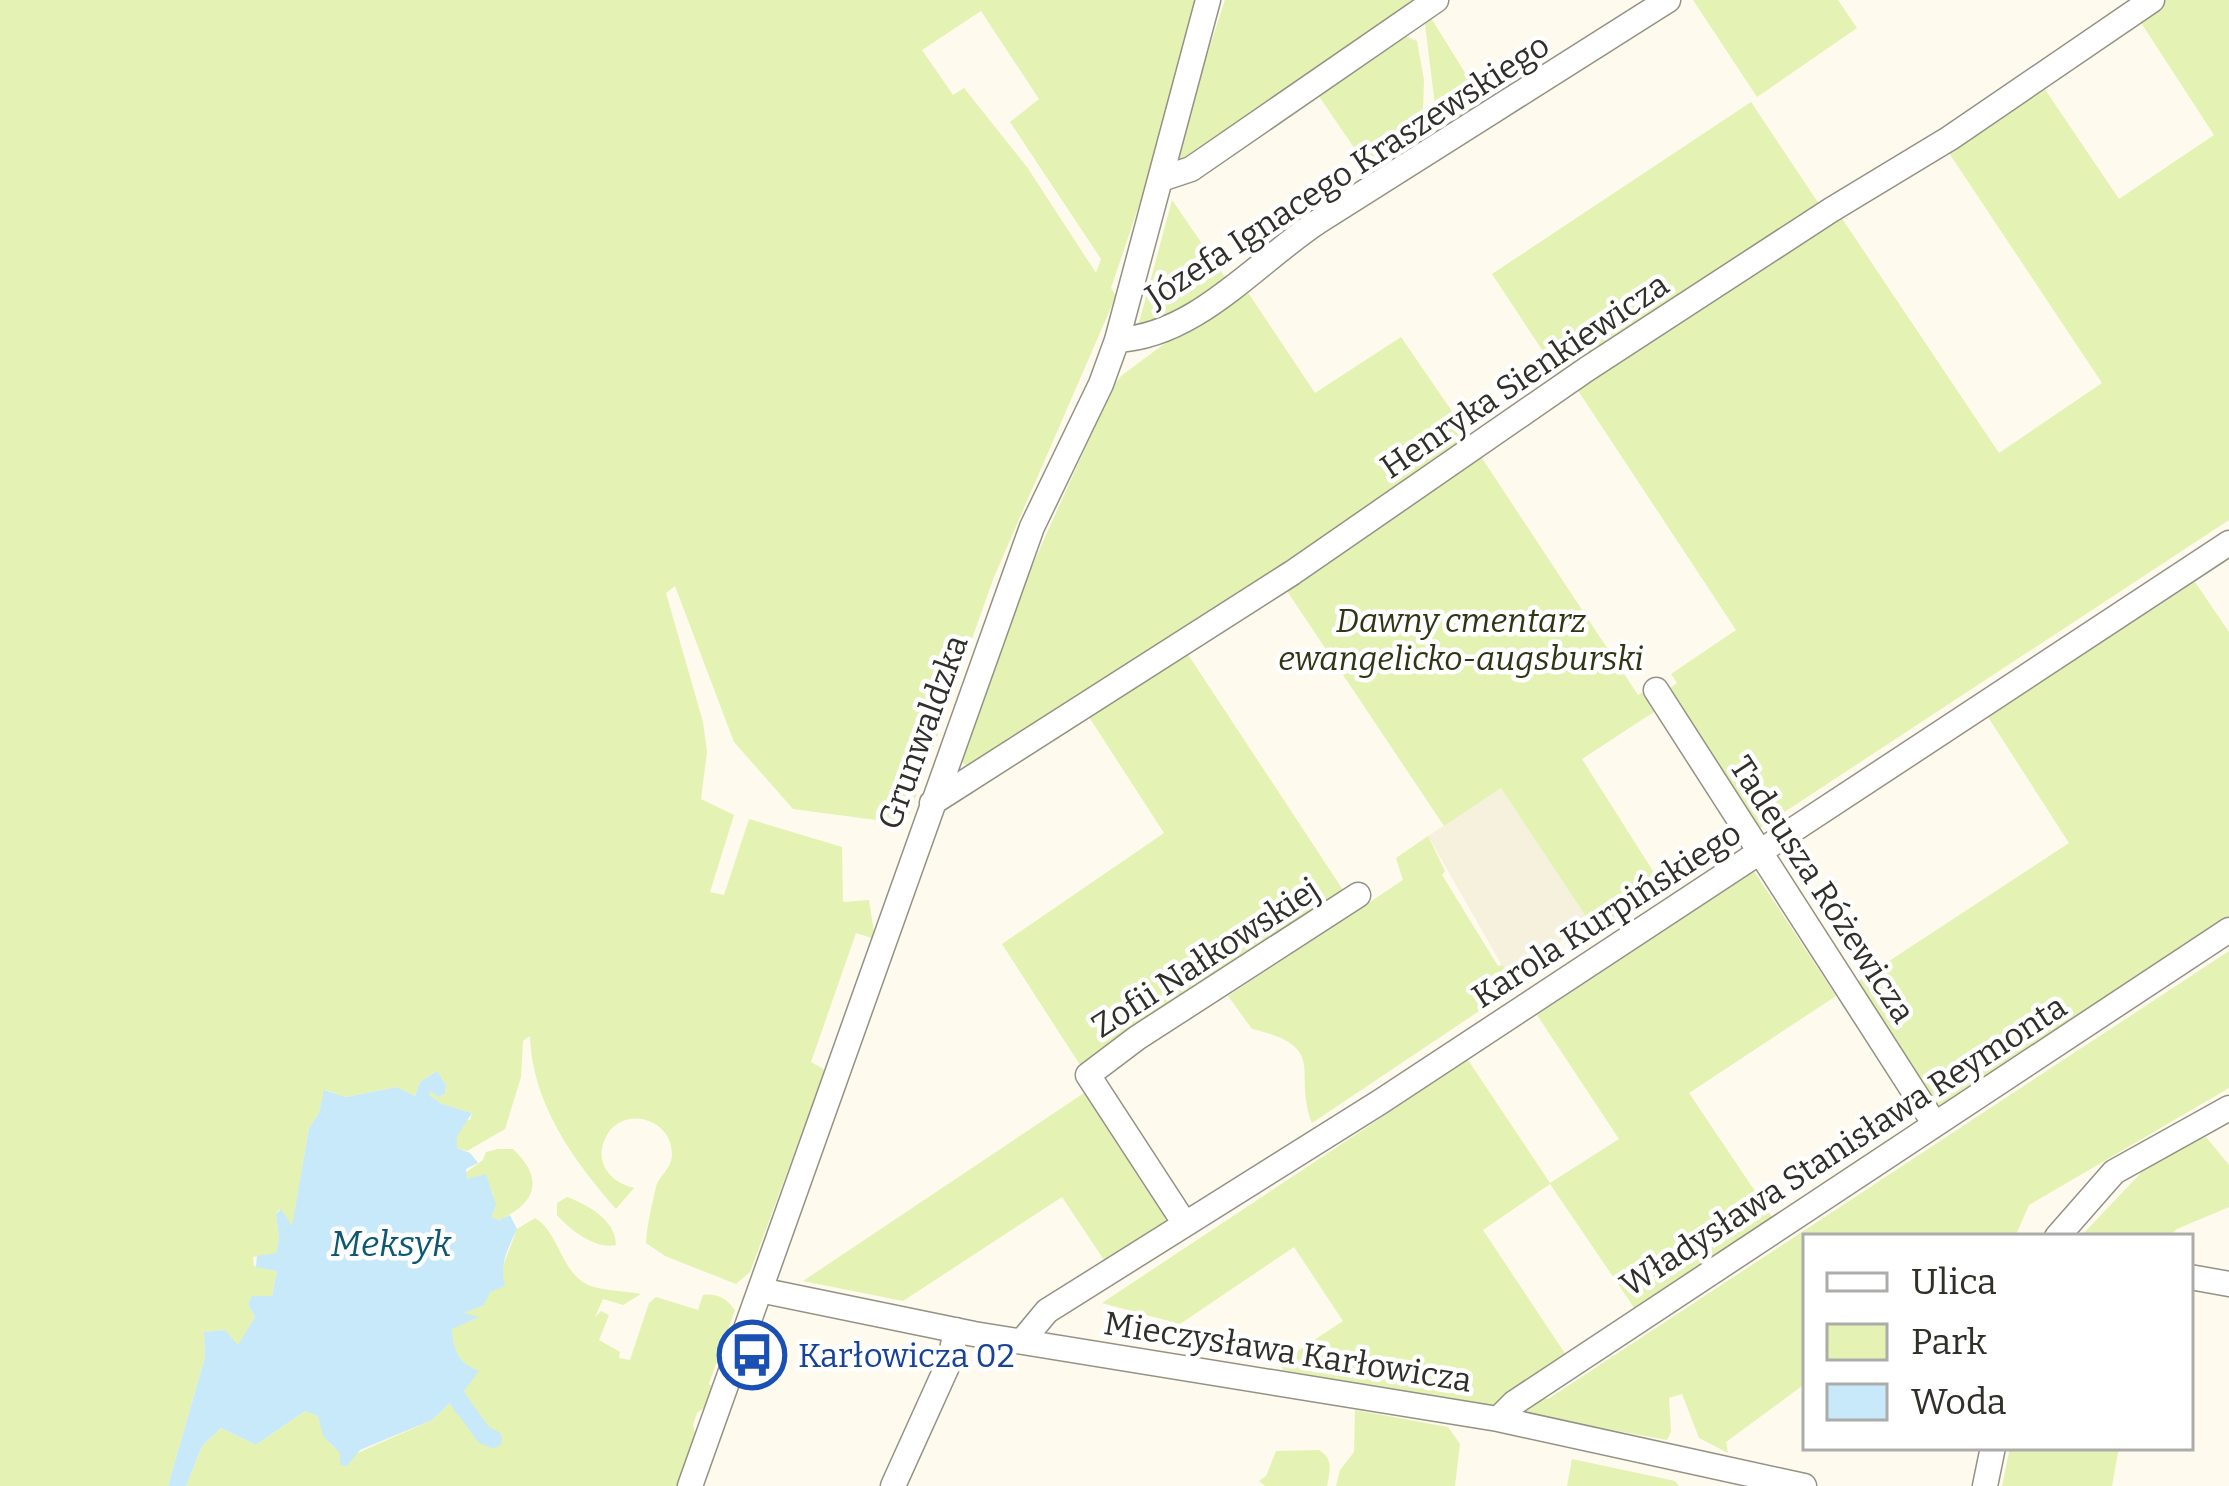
<svg xmlns="http://www.w3.org/2000/svg" width="2229" height="1486" font-family="Bitter,serif">
	<rect width="100%" height="100%" fill="#fefaed"/>
	<path fill="#f6f1dc" d="M1501,788L1592,921L1508,976L1428,836Z"/>
	<path fill="#e4f3b3" fill-rule="evenodd" d="M0,0H1195L1158,149L1111,288L1116,296L994,577L906,824L793,809L734,742L675,586L666,593L703,722L707,752L701,799L734,815L710,892L724,895L749,819L842,847L843,902L869,900L875,939L856,933L811,1062L825,1070L750,1272L736,1284L665,1256L646,1243C647,1224 652,1205 656,1187C659,1175 672,1169 672,1154C672,1117 620,1104 605,1139C594,1163 611,1183 634,1188L616,1209C573,1160 532,1103 530,1036L523,1041L521,1077L505,1129L467,1151L457,1148L450,1152L437,1133L434,1121L446,1117L470,1120L472,1113L442,1104L429,1095L431,1090L438,1097L445,1094L446,1085L437,1071L420,1082L415,1096L397,1087L346,1097L325,1090L319,1113L309,1128L292,1228L280,1209L276,1214L279,1239L276,1254L253,1257L254,1266L277,1271L272,1296L252,1297L248,1304L255,1317L238,1346L225,1330L204,1332L205,1357L168,1486H0ZM981,11L1039,99L1010,122L1101,259L1096,273L1027,167L964,88L953,95L922,50Z
		M1225,0H1425L1179,163L1174,156Z
		M1693,0H1838L1857,28L1757,97Z
		M2158,0H2229V520L1754,832L1663,693L1677,683L1671,674L1736,630L1575,386L1837,211L1999,453L2102,383L1947,150L2042,85L2119,199L2214,135L2136,15Z
		M1428,13L1485,105L1461,121L1447,118L1435,105L1424,17Z
		M1402,35L1417,41L1424,80L1423,109L1390,144L1372,174L1316,92Z
		M1751,102L1821,207L1562,380L1492,274Z
		M1172,200L1225,277L1152,331L1139,323Z
		M1243,285L1315,393L1401,337L1473,442L1069,706L1008,738L993,754L968,768L961,761C996,632 1059,510 1112,388L1121,376Z
		M1478,452L1638,695L1648,689L1660,708L1582,759L1665,890L1597,933L1501,788L1444,826L1283,585Z
		M2195,582L2229,632V922L1940,1113L1854,984L2069,843L1988,717Z
		M1185,650L1345,893L1082,1068L1002,944L1164,833L1089,717Z
		M1428,836L1445,871L1442,875L1498,966L1502,965L1518,985L1312,1123C1292,1071 1330,1047 1252,1029L1228,996L1403,880L1396,858Z
		M1754,871L1836,996L1689,1093L1775,1221L1637,1312L1550,1184L1483,1230L1568,1358L1520,1393L1548,1399L2229,951V1088L2029,1205L2015,1237H1806V1383L1726,1442L1728,1453L1699,1438L1682,1394L1669,1398L1671,1432L1667,1440L1283,1370L1281,1362L1343,1321L1294,1247L1180,1324L1102,1303L1468,1060L1550,1183L1619,1139L1537,1015Z
		M1090,1089L1174,1216L1104,1260L1062,1197L903,1301L803,1281Z
		M2206,1137L2229,1165V1207L2177,1229L2168,1237H2080L2159,1154Z
		M498,1149H513C545,1179 536,1203 499,1220L490,1217L493,1193L487,1184L468,1180L465,1173L483,1160L486,1152Z
		M567,1197C588,1205 616,1220 616,1245C596,1250 570,1230 557,1215V1203Z
		M535,1218C560,1233 561,1275 591,1286C606,1291 625,1291 641,1294L623,1305L603,1299L595,1317L601,1311L609,1315L599,1340L620,1352L619,1358L630,1360L649,1303L656,1297L698,1310L703,1295C717,1293 727,1299 735,1310L709,1384L714,1387L708,1405L697,1413L693,1425L696,1438L679,1486H186L202,1446L221,1428L256,1445L305,1411L318,1416C323,1436 331,1452 353,1455L432,1420L451,1402L471,1404L464,1391L468,1368L452,1347V1328L477,1318L463,1313L501,1271L517,1229Z
		M1355,1410L1448,1427L1460,1444L1455,1486H1336L1340,1470L1354,1452Z
		M2010,1447H2119L2112,1486H2002Z
		M1319,1450C1334,1459 1330,1471 1327,1486H1265L1259,1481L1266,1476L1276,1451Z
		M1572,1459L1675,1481L1679,1486H1567Z"/>
	<path fill="#c7e9f9" d="M437,1071L446,1085L445,1094L438,1097L431,1091L429,1095L442,1104L472,1113L457,1136V1148L470,1153L478,1163L466,1169L467,1179L486,1174L496,1205L491,1217L499,1220L510,1215L517,1229C508,1249 499,1263 505,1286L490,1292L484,1305L464,1313L479,1317L452,1329C452,1348 459,1364 479,1371L464,1391L472,1404L456,1414L450,1403L432,1420L360,1450L347,1466L340,1465V1453L323,1436L318,1416L305,1411L256,1445L221,1428L202,1446L186,1486H168L205,1357L204,1332L225,1330L238,1345L255,1317L248,1304L252,1296H272L277,1271L256,1267L257,1256L276,1253L279,1239L276,1214L281,1209L292,1226L309,1128L319,1113L324,1090L346,1097L397,1087L415,1096L420,1082Z"/>
	<g fill="none" stroke-linecap="round" stroke-linejoin="round">
		<path stroke="#c7e9f9" stroke-width="18" d="M465,1409L484,1435L493,1439"/>
		<defs>
			<path id="minor" d="M1161,179L1191,169L1436,0
				M1117,340C1196,336 1255,263 1319,221C1435,147 1552,74 1668,0
				M1656,690L1934,1123
				M932,803L1292,573L1587,369L1831,210L1950,138L2152,0
				M1185,1224L1088,1075L1137,1038L1358,895
				M2057,1237L2114,1172L2229,1108
				M2190,1277L2229,1284
				M760,1290L974,1334L1498,1419L1804,1486
				M1022,1341L1047,1311L1380,1102L2229,543
				M1498,1419L1514,1403L2229,930
				M690,1486L1032,527L1101,384L1117,340L1208,0
				M893,1486L950,1360L956,1330
				M1985,1486L1993,1447"/>
		</defs>
		<use href="#minor" stroke="#949185" stroke-width="27"/>
		<use href="#minor" stroke="#fff" stroke-width="24"/>
	</g>
	<defs>
		<symbol id="bus-ring" viewBox="-11 -11 22 22"><circle r="9.5" fill="#fff" stroke="#1a4fb4" stroke-width="1.5"/><path d="M-5-6H5V4H4V6H2V4H-2V6H-4V4H-5ZM-3.5-4V0h7V-4ZM-3.5 1.2v1.5H-2V1.2ZM2 1.2v1.5H3.5V1.2Z" fill="#1a4fb4"/></symbol>
	</defs>
	<g fill-rule="evenodd">
		<use href="#bus-ring" x="714" y="1317" width="76" height="76"/>
	</g>
	<g text-anchor="middle" stroke-width="9" stroke-linejoin="round" paint-order="stroke">
		<g font-size="33" fill="#302f2a" stroke="#fff">
			<text transform="translate(1347 170) rotate(-33)" y="12">Józefa Ignacego Kraszewskiego</text>
			<text transform="translate(1524 375) rotate(-34)" y="12">Henryka Sienkiewicza</text>
			<text transform="translate(922 732) rotate(-70)" y="12">Grunwaldzka</text>
			<text transform="translate(1823 889) rotate(57)" y="12">Tadeusza Różewicza</text>
			<text transform="translate(1606 914) rotate(-33)" y="12">Karola Kurpińskiego</text>
			<text transform="translate(1205 957) rotate(-33)" y="12">Zofii Nałkowskiej</text>
			<text transform="translate(1843 1145) rotate(-33)" y="12">Władysława Stanisława Reymonta</text>
			<text transform="translate(1288 1351) rotate(9)" y="12">Mieczysława Karłowicza</text>
		</g>
		<g font-size="33" font-style="italic" fill="#303615" stroke="#fff">
			<text x="1461" y="632">Dawny cmentarz<tspan x="1461" dy="38">ewangelicko-augsburski</tspan></text>
		</g>
		<g font-size="33" fill="#164399" stroke="#fff" text-anchor="start">
			<text x="798" y="1367">Karłowicza 02</text>
		</g>
		<g font-size="36" font-style="italic" fill="#0d5974" stroke="#fff">
			<text x="391" y="1256">Meksyk</text>
		</g>
	</g>
	<rect x="1803" y="1234" width="390" height="216" fill="#ffffff" stroke="#acacaa" stroke-width="3"/>
	<rect x="1827" y="1273" width="60" height="18" fill="#ffffff" stroke="#acacaa" stroke-width="3"/>
	<text x="1911" y="1294" font-size="36" fill="#302f2a">Ulica</text>
	<rect x="1827" y="1324" width="60" height="36" fill="#e4f3b3" stroke="#acacaa" stroke-width="3"/>
	<text x="1911" y="1354" font-size="36" fill="#302f2a">Park</text>
	<rect x="1827" y="1384" width="60" height="36" fill="#c7e9f9" stroke="#acacaa" stroke-width="3"/>
	<text x="1911" y="1414" font-size="36" fill="#302f2a">Woda</text>
</svg>
